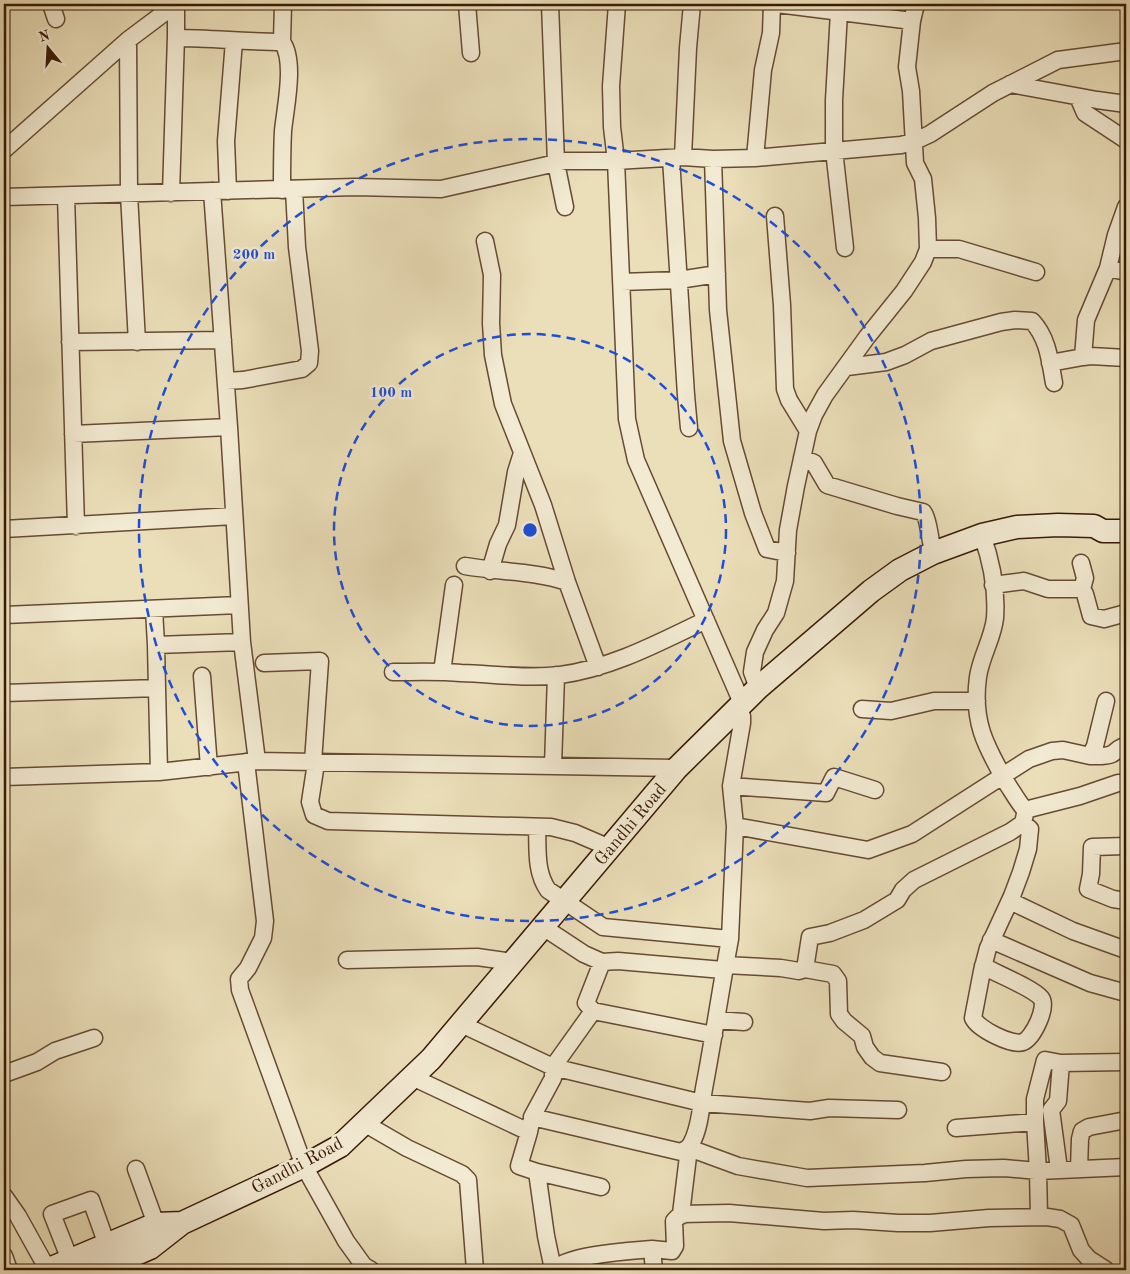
<svg xmlns="http://www.w3.org/2000/svg" width="1130" height="1274" font-family="'Old Standard TT',serif">
	<rect width="100%" height="100%" fill="#ebdfb9"/>
	<filter id="stains"><feTurbulence type="fractalNoise" baseFrequency=".004" numOctaves="4"/><feColorMatrix values="0 0 0 0 .2 0 0 0 0 .09 0 0 0 0 .02 0 0 0 .5 -.17"/></filter>
	<radialGradient id="worn" r=".72"><stop offset=".6" stop-color="#630" stop-opacity="0"/><stop offset="1" stop-color="#630" stop-opacity=".3"/></radialGradient>
	<g fill="none" stroke-linecap="round" stroke-linejoin="round">
		<defs>
			<path id="minor" d="M51,4L56,19
				M467,4L471,53
				M550,4L556,163L565,207
				M617,4L611,86L612,127L616,161L627,419L636,460L742,703
				M777,4L912,21L907,67L911,91L915,163L923,179L927,218L928,249
				M839,12L834,100V150L845,248
				M912,21L916,4
				M176,38C211,38 247,42 282,42L283,4
				M128,40L129,194L137,342
				M1010,84L1097,100L1126,104
				M1078,97L1085,113L1126,140
				M4,150L128,40L176,4
				M683,157L688,48L692,4
				M671,158L686,395L689,428
				M755,158L763,70L771,33L772,4
				M713,159L718,310L732,441L753,513L767,549L787,553
				M282,190C282,170 282,150 283,131C285,109 296,61 282,42
				M212,191L229,427L242,642L257,761
				M228,191L226,141L234,41
				M171,193L176,36V4
				M66,196L76,526
				M4,197L355,187L441,189L565,161H616L683,157L713,159L755,158L901,145L913,142L930,134L993,93L1058,60L1126,51
				M1126,207L1116,235L1108,268L1086,320L1083,357L1091,356L1126,358
				M775,216L782,305L785,389L789,400L808,431
				M485,241L492,275L491,323L493,355L503,404L543,505L567,582L598,667
				M1108,268L1126,272
				M621,282L679,280L717,274
				M70,342L223,340
				M1050,363L1083,357
				M847,367L886,362L905,355L931,341L1001,322L1015,320L1032,321C1048,338 1050,361 1054,383
				M226,381L243,380L302,369L309,363L310,351L297,247L294,189
				M73,434L229,427
				M802,458L814,463L827,485L897,506L923,512C928,517 931,544 933,553
				M4,529L234,516
				M982,535C991,560 997,590 995,618C993,638 981,656 978,677C972,721 985,745 1006,782C1012,791 1018,802 1025,810L1080,796L1118,783H1126
				M1081,563L1085,578L1082,589
				M465,566C499,572 535,571 567,582
				M490,571L498,544L507,525L516,472L522,453
				M993,585L1024,581L1048,589H1082L1085,594L1091,616L1104,619L1126,613
				M154,609L156,645
				M4,615L239,605
				M264,663L320,661L313,762
				M393,672C415,672 438,671 461,673C494,674 528,679 560,675C612,668 660,642 706,620
				M442,672L454,585
				M202,676L209,767
				M157,688L159,772
				M758,688L752,672L755,652L765,630L776,613L785,581L788,530L796,486L808,431L814,415L825,395L867,337L904,291L923,262L928,249H959L1036,272
				M4,693L157,688L156,645L242,642
				M862,709L891,711L934,701H977
				M1090,756C1096,756 1106,757 1112,754C1117,751 1119,747 1126,746
				M246,762L265,921L263,938L248,968L239,979L240,990L304,1166L346,1241L364,1266L371,1270
				M316,763L310,802L314,815L328,821L551,827L575,833L610,848
				M553,766L556,675
				M4,777L159,772L257,761L677,768
				M731,786L742,723V716L737,708
				M735,826L868,850L912,834L1029,759L1052,751L1063,750L1090,756L1095,746L1106,701
				M537,827C538,848 535,872 548,890L603,927L730,939L735,826L731,786L826,793L834,777L875,790
				M1126,846L1092,847L1091,874L1088,889L1113,899L1126,901
				M1010,901L1073,931L1126,950
				M543,927L584,954L602,962L586,1003L593,1011L714,1035
				M991,940L1090,983L1126,993
				M347,960L477,957L513,962
				M602,962L618,961L723,970
				M725,965L781,968L799,971L805,969L810,937L830,933L864,920L897,900L903,890L914,880L1010,832L1023,823L1025,814
				M983,966C995,973 1033,988 1041,998C1048,1007 1033,1038 1023,1042C1012,1046 978,1029 973,1018L982,971L988,948L1012,896L1021,872L1028,849L1030,829L1023,823
				M805,969L833,974L838,981L839,1014L844,1021L862,1036L865,1047L872,1057L880,1063L942,1072
				M593,1011L553,1067L702,1103L810,1111L829,1108L898,1110
				M716,1020L744,1022
				M461,1024L553,1067V1078L532,1117L681,1152C686,1149 690,1148 692,1142C701,1125 701,1102 705,1083C714,1035 721,987 730,939
				M4,1074L37,1062L55,1051L94,1038
				M412,1077L529,1132L531,1122
				M1035,1122V1099L1045,1060L1061,1063L1126,1062
				M364,1123L407,1148L462,1174L468,1180L475,1270
				M529,1132L519,1166L537,1172L546,1236L553,1269
				M1079,1168L1080,1139L1082,1131L1089,1127L1126,1120
				M136,1169L156,1224
				M1059,1169L1051,1110L1058,1101L1061,1063
				M537,1172L601,1187
				M4,1196L18,1216L48,1270
				M683,1215L681,1214L689,1148L738,1166L807,1178L925,1173L966,1169L1004,1168L1038,1171L1035,1122L956,1128
				M1039,1217L1038,1171L1126,1167
				M652,1249L672,1251L675,1246L674,1221L681,1214L729,1213L824,1221L853,1220L898,1223H930L989,1218L1047,1217L1060,1219L1071,1225L1081,1250L1089,1259L1106,1270
				M4,1256L9,1270
				M70,1260L52,1214L91,1200L107,1245
				M553,1270C568,1254 629,1251 652,1249L654,1270"/>
			<path id="secondary" d="M47,1270L156,1224L182,1223
				M99,1270L150,1248L182,1223L304,1166L340,1146L431,1059L677,768L758,688L871,591L900,570L933,553L982,535L1017,527L1058,525L1094,526L1103,531H1126"/>
		</defs>
		<use href="#minor" stroke="#664b33" stroke-width="19"/>
		<use href="#secondary" stroke="#391a06" stroke-width="25"/>
		<use href="#minor" stroke="#f2ead2" stroke-width="16"/>
		<use href="#secondary" stroke="#f2ead2" stroke-width="22"/>
	</g>
	<g fill="none" stroke="#1d4ed8" stroke-width="2.5" stroke-dasharray="9 6">
		<circle cx="530" cy="530" r="196"/>
		<circle cx="530" cy="530" r="391"/>
	</g>
	<g text-anchor="middle" stroke-width="5" stroke-linejoin="round" paint-order="stroke">
		<g font-size="18" fill="#391a06" stroke="#f2ead2">
			<text transform="translate(630 824) rotate(-50)" y="6">Gandhi Road</text>
			<text transform="translate(297 1165) rotate(-28)" y="6">Gandhi Road</text>
		</g>
	</g>
	<circle cx="530" cy="530" r="8" fill="#1d4ed8" stroke="#f2ead2" stroke-width="2.5"/>
	<g font-size="15" text-anchor="middle" font-weight="bold" fill="#1d4ed8" stroke="#f2ead2" stroke-width="5" stroke-linejoin="round" paint-order="stroke">
		<text x="254" y="259">200 m</text>
		<text x="391" y="397">100 m</text>
	</g>
	<rect width="1130" height="1274" fill="none" stroke="#ebdfb9" stroke-width="20"/>
	<rect x="5" y="5" width="1120" height="1264" fill="none" stroke="#391a06" stroke-width="2.5"/>
	<rect x="10" y="10" width="1110" height="1254" fill="none" stroke="#391a06"/>
	<g transform="translate(48 48) rotate(342)" stroke="#f2ead2" stroke-width="4" paint-order="stroke">
	<path d="M0-4L9 19L0 12L-9 19Z" fill="#391a06"/>
	<text y="-8" font-size="14" font-weight="bold" text-anchor="middle" fill="#391a06">N</text>
	</g>
	<rect width="100%" height="100%" filter="url(#stains)"/>
	<rect width="100%" height="100%" fill="url(#worn)"/>
</svg>
